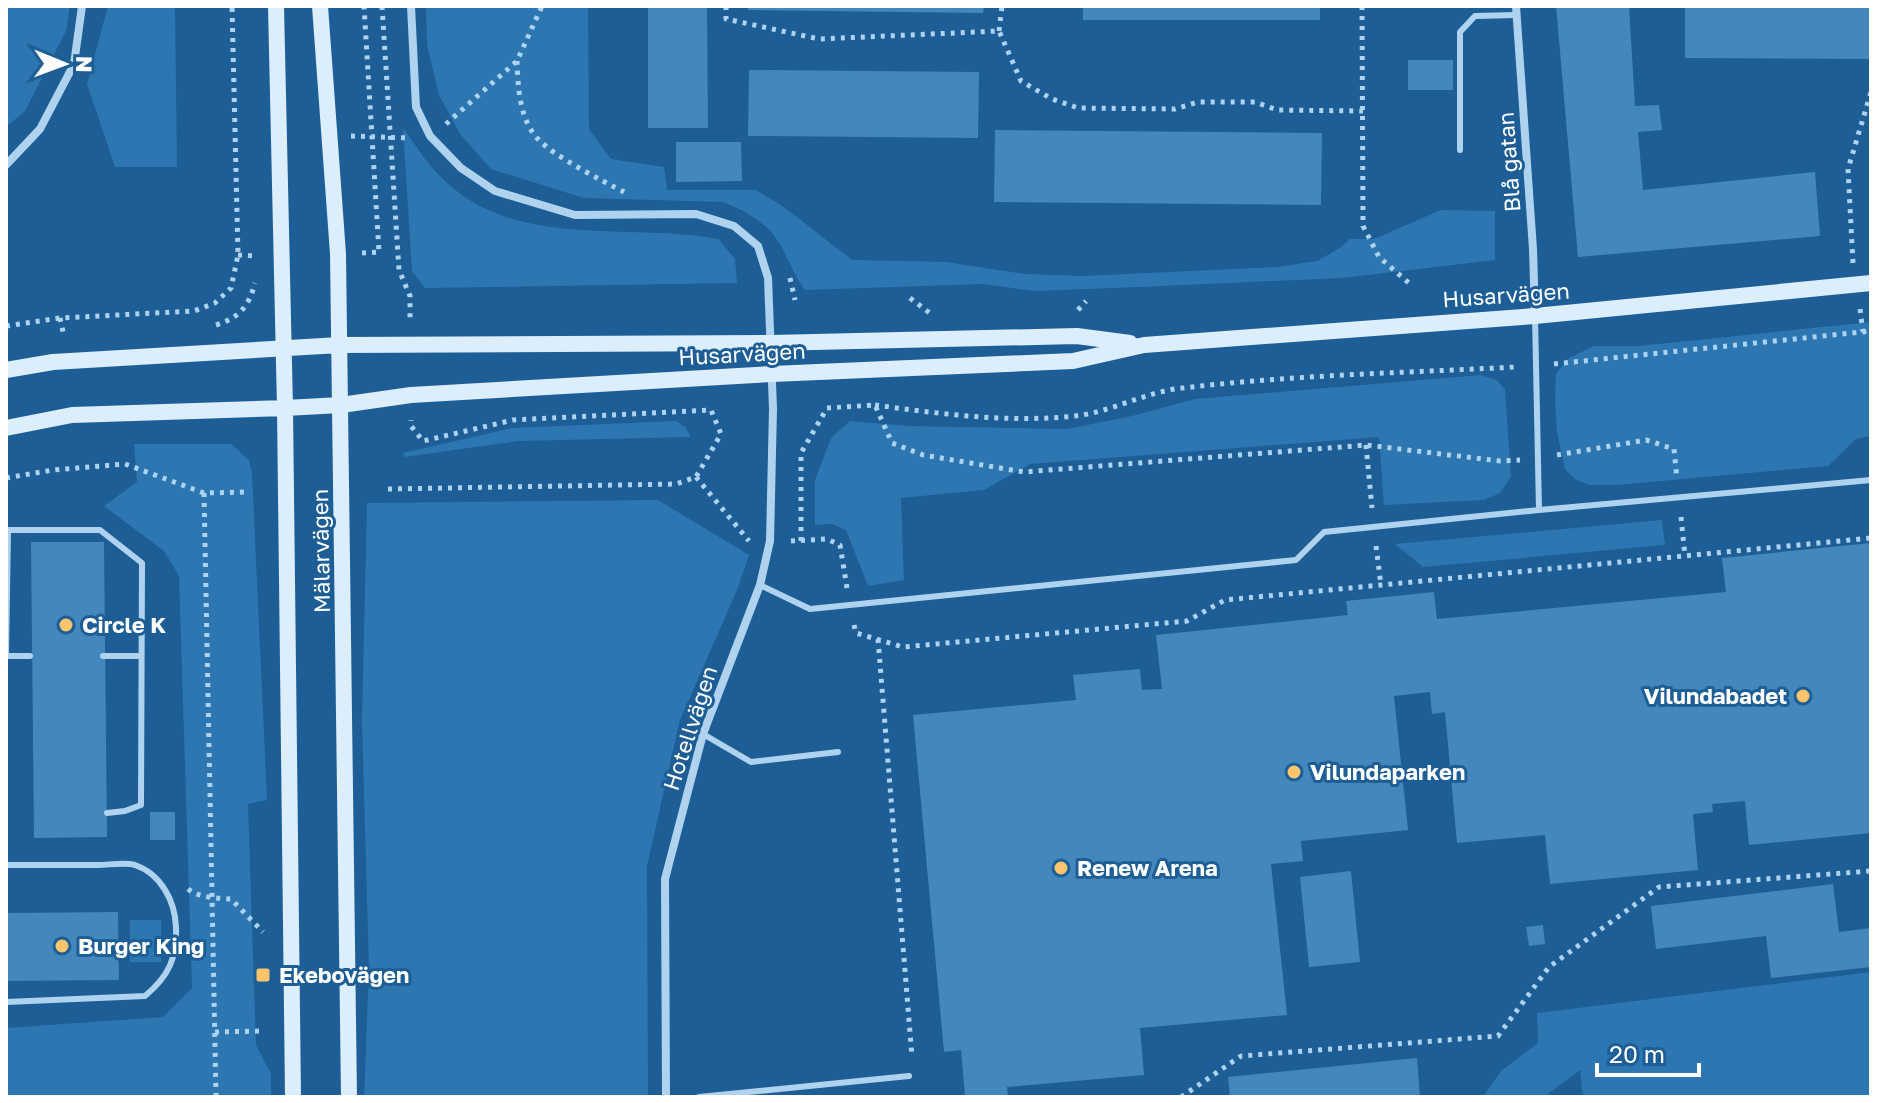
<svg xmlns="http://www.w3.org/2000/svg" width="1877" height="1103" font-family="'Golos Text',sans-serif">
	<rect width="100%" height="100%" fill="#1c5e95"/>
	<path fill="#2c77b1" d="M6,6H70L66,31L25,111L6,127Z
		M108,6H175L177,167H115L87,84Z
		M426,6H588L589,129L611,159L664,167L667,190H756L784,207L852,260L946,262L1025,274L1083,276L1277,267L1317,261L1338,249L1350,239H1374L1441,210L1495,211V260L1342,278L1139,287L1034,291L983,284L805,290C792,273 786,250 772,233C761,219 740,209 723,202L584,198L491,169L460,134L439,95L427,45Z
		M403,128C415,144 426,163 441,177C513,251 628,222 718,239L735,259L737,283L425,288L412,271Z
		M1871,322V436L1856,439L1828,466L1616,485H1589L1575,479L1565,469L1557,432L1555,399L1556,374L1569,358L1594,346H1639Z
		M1481,375L1497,380L1505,390L1511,477L1500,493L1484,500L1384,505L1379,437L1030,464L984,490L901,498L904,580L868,586L846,530L832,524L815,525V480L831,438L850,421L908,426L1067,429L1132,416L1195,399Z
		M676,421L685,427L691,437L519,441L404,457L403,453L512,428Z
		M134,444H231L249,460L252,472L267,800L248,804L256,1045L271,1074V1097H6V1028L163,1017L192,988L179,576L164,551L104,506L137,482Z
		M658,500L749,555L737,590L680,720L647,866L648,1097H364L369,970L362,721L367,503Z
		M1662,520L1665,545L1423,567L1395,544Z
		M130,920H161V962H130Z
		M1871,972V1097H1583L1580,1070L1544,1097H1483L1501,1071L1538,1043L1537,1013Z"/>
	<path fill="#4487bc" d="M648,6H707L708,128H648Z
		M748,6H984L983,13L748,10Z
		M1083,6H1320V20H1083Z
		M1556,6H1629L1635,106L1659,105L1662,130L1638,132L1643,190L1815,172L1820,236L1578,257Z
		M1685,6H1871L1870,59L1685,58Z
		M1408,60H1453V90H1408Z
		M749,70L979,72L978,138L748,136Z
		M995,130L1322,133L1321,205L994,202Z
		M676,142H741L742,181L676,182Z
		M31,542H104L107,837L34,838Z
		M1871,543V833L1749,845L1745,801L1712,804L1713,812L1693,814L1698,870L1550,884L1545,835L1457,843L1445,712L1432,714L1430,692L1394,696L1408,830L1301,841L1303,861L1271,864L1287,1015L1140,1028L1144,1075L1007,1087L1008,1097H965L961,1050L944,1052L913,715L1076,700L1073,675L1140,669L1142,690L1162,689L1156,635L1348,615L1346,601L1434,592L1437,619L1726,592L1722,558Z
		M150,812H175V840H150Z
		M1351,871L1360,962L1309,967L1300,877Z
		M1833,884L1839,932L1871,928V967L1771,978L1766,936L1656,949L1651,906Z
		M118,912L119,980L6,981V913Z
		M1543,925L1545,944L1529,946L1526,927Z
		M1417,1058L1420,1097H1230L1228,1077Z"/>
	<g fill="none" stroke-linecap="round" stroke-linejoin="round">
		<path stroke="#afd3ef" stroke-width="5" stroke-dasharray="4 6" stroke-linecap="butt" d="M382,6L399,270L410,296V322
			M726,6V19L819,39L999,31L1021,81L1052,99L1078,108L1175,109L1198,102H1255L1277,110L1363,111
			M1362,6L1363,226L1379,257L1410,284
			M999,31L1002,6
			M517,61C518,86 519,119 538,139C555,157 601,180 624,192
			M446,124L517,61L542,6
			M351,136L409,138
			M362,253L379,252L364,6
			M238,255L257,256
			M1853,263L1848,169L1871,92
			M790,278L795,300
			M910,298L931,314
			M1860,309L1863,332
			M1078,310L1086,301
			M60,318L64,336
			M216,325C239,318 249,306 255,283
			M6,326L60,318L194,311L215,303L231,288L238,255L232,6
			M1554,364L1871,331
			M875,405C941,414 1009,423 1075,416C1110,412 1142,394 1175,389C1288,375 1402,373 1516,367
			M1366,445L1372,508
			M1557,455L1646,440L1674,449L1677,479
			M696,477L749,541
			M6,478L53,470L125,464L204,493L248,492
			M388,489L676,484L696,477L721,434L711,410L513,420L423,441L411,426V420
			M204,493L216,1097
			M1681,517L1685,556
			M791,541L827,539L840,545L847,588
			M801,541V453L827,408L875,405L892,443L923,455L1024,472L1366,445L1500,461L1520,460
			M1376,546L1381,585
			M854,625L856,633L903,647L1187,621L1225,600L1871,538
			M878,639L912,1057
			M188,889C199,898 217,898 231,899L263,932
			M215,1032L265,1031
			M1181,1097L1241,1056L1498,1036L1549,967L1659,887L1871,871"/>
		<path stroke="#afd3ef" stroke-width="6" d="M1460,150V32L1475,16L1516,15
			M1535,316L1539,510L1871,480
			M6,530H100L142,563L141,805L125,811L107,813
			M8,530L6,656H30
			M760,585L810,609L1296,560L1324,532L1539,510
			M103,656H140
			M703,734L751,762L838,752
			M6,865C37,865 67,865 98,865C109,865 124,862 135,865C161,874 175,901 176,927C177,958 169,976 145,996L6,1002
			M699,1097L909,1076"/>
		<path stroke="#afd3ef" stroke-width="8" d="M411,6L416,107L430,136L461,168L495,191L575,215L696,214L734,226L758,246L768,278L773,409L770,541L760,585L703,734L665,879L666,1097
			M1516,6L1533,249L1535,315
			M6,165L40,129L74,64L82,6"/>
		<path stroke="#dcedfb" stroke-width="16" d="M276,6L285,408L293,1097
			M320,6L338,254L349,1097
			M6,370L53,362L340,345L771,343L1077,336L1130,343
			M6,428L72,415L285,408L341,405L411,395L772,374L1073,361L1144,345L1535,316L1871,283"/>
	</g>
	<g fill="#ffc56d" stroke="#1c5e95" stroke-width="3">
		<circle cx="66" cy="625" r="8"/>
		<circle cx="1803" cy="696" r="8"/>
		<circle cx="1294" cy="772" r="8"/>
		<circle cx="1061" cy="868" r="8"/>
		<circle cx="62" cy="946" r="8"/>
		<rect x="255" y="967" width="16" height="16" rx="4"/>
	</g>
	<g text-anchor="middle" stroke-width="6" stroke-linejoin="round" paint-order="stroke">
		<g font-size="22" fill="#fff" stroke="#1c5e95">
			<text transform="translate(1509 162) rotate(-94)" y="8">Blå gatan</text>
			<text transform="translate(1506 295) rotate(-4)" y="8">Husarvägen</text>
			<text transform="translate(742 354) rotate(-3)" y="8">Husarvägen</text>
			<text transform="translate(321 551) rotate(-91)" y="8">Mälarvägen</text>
			<text transform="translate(690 728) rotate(-72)" y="8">Hotellvägen</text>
		</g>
		<g font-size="22" font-weight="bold" fill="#fff" stroke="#1c5e95" text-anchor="start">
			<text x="82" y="633">Circle K</text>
			<text x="1787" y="704" text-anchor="end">Vilundabadet</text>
			<text x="1310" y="780">Vilundaparken</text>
			<text x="1077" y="876">Renew Arena</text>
			<text x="78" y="954">Burger King</text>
			<text x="279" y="983">Ekebovägen</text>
		</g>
	</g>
	<rect width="1877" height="1103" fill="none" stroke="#ffffff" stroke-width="16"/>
	<g transform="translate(64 64) rotate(91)" stroke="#1c5e95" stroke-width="6" paint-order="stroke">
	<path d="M0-6L14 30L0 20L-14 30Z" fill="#ffffff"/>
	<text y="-12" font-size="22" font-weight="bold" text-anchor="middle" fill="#ffffff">N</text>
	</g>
	<path d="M1597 1063v12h102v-12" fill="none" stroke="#ffffff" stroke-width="4"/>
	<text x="1609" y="1063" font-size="24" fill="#ffffff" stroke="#1c5e95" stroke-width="6" paint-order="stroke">20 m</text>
</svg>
